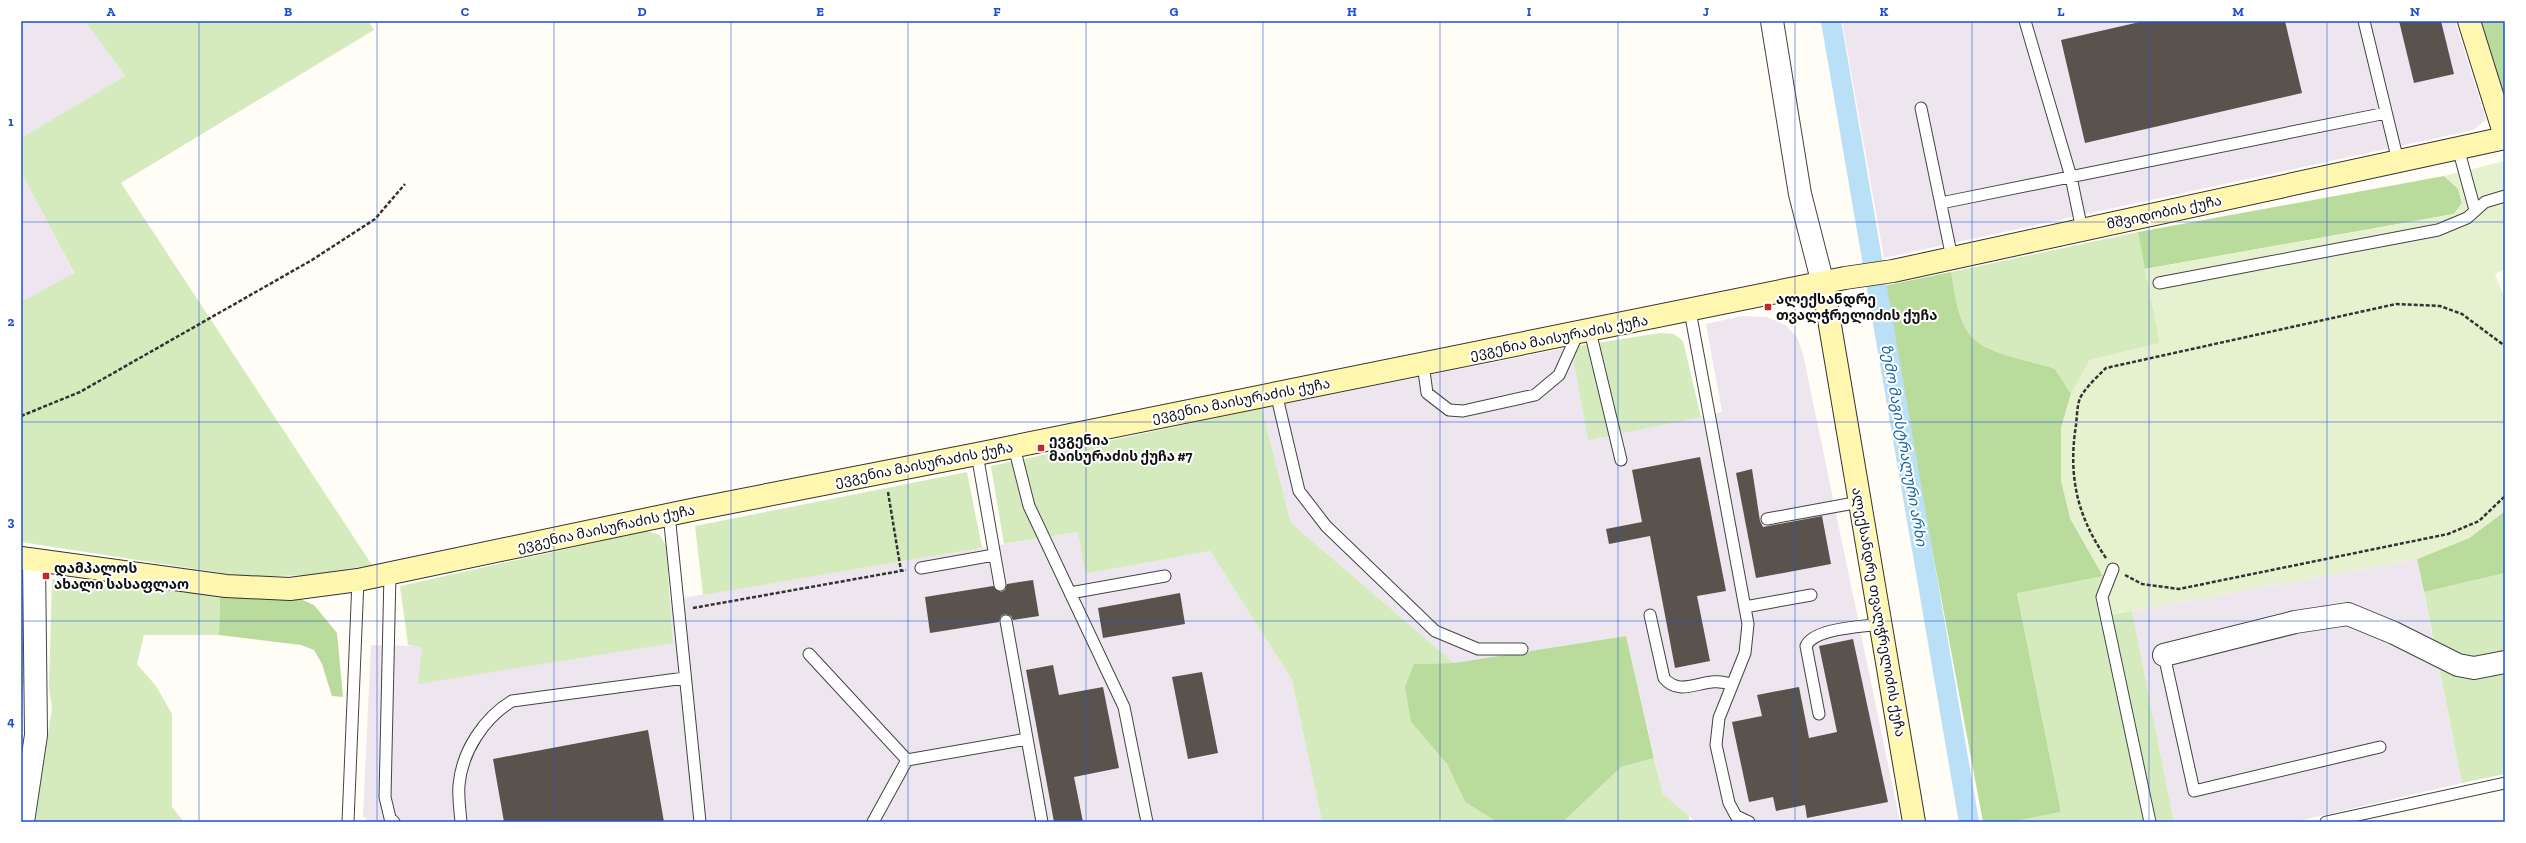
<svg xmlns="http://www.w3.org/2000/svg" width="2526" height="843" font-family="'Zilla Slab','Noto Sans Georgian',serif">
	<rect width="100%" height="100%" fill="#fffdf5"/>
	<path fill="#eee6ef" d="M21,21H85L125,76L21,138Z
		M1842,21H2455L2486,120L2473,130L1884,258Z
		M21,172L74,274L21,302Z
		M1742,316L1766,317L1786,325L1797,337L1803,354L1900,822H1696L1663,794L1626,636L1454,663L1291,523L1262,408L1571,347L1588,439L1722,412L1706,324Z
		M1078,532L1085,574L1210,551L1292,680L1322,822H369L363,816L371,645L422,646L673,643L670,600Z
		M2417,559L2462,783L2294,822H2174L2132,611Z"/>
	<path fill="#d5ebbd" d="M85,21H369L374,30L121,183L372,565L309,575L247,577L21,542V302L74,273L21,172V138L125,76Z
		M2138,232L2160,343L2090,360L2071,394L2055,369C2033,361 1985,354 1971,336C1957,319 1955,293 1951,272Z
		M1660,333L1674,334L1683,341L1701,417L1588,440L1571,347Z
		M1262,408L1291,523L1454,663L1414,664L1411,722L1447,764L1465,802L1497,822H1322L1292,680L1210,551L1085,574L1078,532L1004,544L991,466Z
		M967,472L982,548L703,595L695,526Z
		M647,531L660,535L666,546L673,643L418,684L422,647L408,645L400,586Z
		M2505,573V774L2462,783L2424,592Z
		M2103,576L2110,615L2132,611L2174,822H2011L2061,812L2017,592Z
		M52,579L220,596L219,635H144L137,664L156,686L172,714V807L184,822H33L52,709L49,687Z
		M21,593L25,603L27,686L21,684Z
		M1654,758L1663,794L1689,816V822H1563L1621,767Z"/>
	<path fill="#b9dc9c" d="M2479,21H2505V104Z
		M2444,176L2458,188L2462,203L2454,214L2145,269L2138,232Z
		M1951,272C1955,293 1957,319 1971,336C1985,354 2033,361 2055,369L2071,394L2061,428L2070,518L2103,576L2017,593L2061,812L2011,822H1983L1883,286Z
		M2505,511V573L2424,592L2417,559L2469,538Z
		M220,596L298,598L314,605L337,633L343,697L332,696L322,664L314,650L301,645L219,635Z
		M1626,636L1654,758L1621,767L1563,822H1497L1465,802L1447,764L1411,722L1405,687L1414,664L1454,663Z"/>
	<path fill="#e6f2cf" d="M2505,161V270L2495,274L2505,299V511L2469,538L2417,559L2110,615L2103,576L2070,518L2061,481V428L2071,394L2090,360L2160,343L2145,269L2454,214L2462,203L2458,189L2444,176Z"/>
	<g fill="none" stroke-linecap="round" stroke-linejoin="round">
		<path stroke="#b9e0f7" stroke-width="20" d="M1831,21L1969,822"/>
	</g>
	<path fill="#5a524d" d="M2144,21H2285L2302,93L2085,143L2061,40Z
		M2399,21H2441L2454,74L2414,83Z
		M1700,457L1726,591L1697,596L1710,661L1675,668L1650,536L1609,544L1606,529L1642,522L1632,470Z
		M1752,469L1760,521L1763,527L1822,516L1831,564L1756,578L1736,473Z
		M1033,580L1039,616L1013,620L1011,616L1005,614L1001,616L999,622L930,633L925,597L993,586L1001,592L1005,590L1007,584Z
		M1180,593L1185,624L1103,638L1098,608Z
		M1853,639L1888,802L1807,818L1805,805L1776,811L1773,797L1749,802L1732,722L1762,716L1757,695L1799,687L1809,738L1837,732L1819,646Z
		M1053,665L1059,695L1103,687L1119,768L1074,777L1083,822H1054L1026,670Z
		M1202,672L1218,753L1188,759L1172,677Z
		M648,730L664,822H504L493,759Z"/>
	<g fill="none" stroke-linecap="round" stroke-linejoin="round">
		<defs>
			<path id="lane" d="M2025,21L2071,177L2082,230
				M2364,21L2398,161
				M1921,108L1952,258
				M2458,148L2475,210
				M1941,203L2386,113
				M2159,283L2438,230L2467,218L2485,202L2505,196
				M1690,311L1748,624L1745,653L1719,718L1716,745L1729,803L1736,816L1749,822
				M1590,331L1621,460
				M1423,364L1427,393L1449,410L1463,411L1535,395L1559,375L1578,333
				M1276,393L1299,491L1326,526L1435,631L1478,649H1522
				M1014,447L1029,506L1124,707L1147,822
				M977,454L1000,585
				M669,514L700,822
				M1767,519L1860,502
				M921,568L994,555
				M2113,569L2102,597L2150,822
				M390,573L385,797L390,818L394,822
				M1070,593L1165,576
				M1745,607L1811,595
				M1650,615L1664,678C1682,700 1706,673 1732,685
				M1006,621L1042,822
				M809,654L907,760
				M2164,655L2194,791L2380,747
				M1819,714L1806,646C1814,628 1861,627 1881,624
				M348,822L358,580
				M461,822C460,810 458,797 459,785C462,751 484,718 512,701L685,678
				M873,822L907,760L1027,739
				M2326,822L2505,783"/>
			<path id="street" d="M1772,21L1800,194L1823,284
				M2164,655L2295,622L2348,614L2394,633L2458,665L2474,668L2505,662
				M23,822L36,735L34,560"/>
			<path id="secondary" d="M2469,21L2505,136
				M1823,284L1914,822
				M21,558L226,586L290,589L358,580L696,509L977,454L1845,278L1893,271L2505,138"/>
		</defs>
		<use href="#lane" stroke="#444" stroke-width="13"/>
		<use href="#street" stroke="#444" stroke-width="24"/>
		<use href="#secondary" stroke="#333" stroke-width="24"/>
		<path stroke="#333" stroke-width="2.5" stroke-dasharray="4 2" stroke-linecap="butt" d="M21,416L80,392L312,260L375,219L405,184
			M888,492L901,571
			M2106,558C2077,516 2068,476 2076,425C2077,417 2077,406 2080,398C2086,387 2097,377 2106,368L2396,304L2440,306L2462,314L2505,346
			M2125,575L2142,584L2179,589L2448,534L2479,521L2505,496
			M693,608L906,570"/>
		<use href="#lane" stroke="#fff" stroke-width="11"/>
		<use href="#street" stroke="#fff" stroke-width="22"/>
		<use href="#secondary" stroke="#fff6b0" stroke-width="22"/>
	</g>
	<path fill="none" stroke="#1d4ed8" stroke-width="1" stroke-opacity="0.55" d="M199,21V822M377,21V822M554,21V822M731,21V822M908,21V822M1086,21V822M1263,21V822M1440,21V822M1618,21V822M1795,21V822M1972,21V822M2149,21V822M2327,21V822M21,222H2505M21,422H2505M21,621H2505"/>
	<g fill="#c4262e" stroke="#fff" stroke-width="1.5">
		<rect x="1764" y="303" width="8" height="8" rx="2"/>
		<rect x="1037" y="444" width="8" height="8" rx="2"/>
		<rect x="42" y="572" width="8" height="8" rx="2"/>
	</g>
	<g text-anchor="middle" stroke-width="4" stroke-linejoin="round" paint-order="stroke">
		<g font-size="14" fill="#111" stroke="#fff">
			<text transform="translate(2164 212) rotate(-12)" y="5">მშვიდობის ქუჩა</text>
			<text transform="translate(1559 337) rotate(-11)" y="5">ევგენია მაისურაძის ქუჩა</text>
			<text transform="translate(1241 400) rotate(-11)" y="5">ევგენია მაისურაძის ქუჩა</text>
			<text transform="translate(924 464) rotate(-11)" y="5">ევგენია მაისურაძის ქუჩა</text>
			<text transform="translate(606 528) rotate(-12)" y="5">ევგენია მაისურაძის ქუჩა</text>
			<text transform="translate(1879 612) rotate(80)" y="5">ალექსანდრე თვალჭრელიძის ქუჩა</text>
		</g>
		<g font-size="14" font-weight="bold" fill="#111" stroke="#fff" text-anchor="start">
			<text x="1776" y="304">ალექსანდრე<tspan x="1776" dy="16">თვალჭრელიძის ქუჩა</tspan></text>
			<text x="1049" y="445">ევგენია<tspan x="1049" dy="16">მაისურაძის ქუჩა #7</tspan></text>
			<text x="54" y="573">დამპალოს<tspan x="54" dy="16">ახალი სასაფლაო</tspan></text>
		</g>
		<g font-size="15" font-style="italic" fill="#1768a6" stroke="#fff">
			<text transform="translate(1904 445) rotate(80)" y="5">ზემო მაგისტრალური არხი</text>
		</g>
	</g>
	<rect width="2526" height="843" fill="none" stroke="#ffffff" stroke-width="44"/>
	<rect x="22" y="22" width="2482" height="799" fill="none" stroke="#1d4ed8" stroke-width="1.5"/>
	<g font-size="13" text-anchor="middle" font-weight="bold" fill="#1d4ed8">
		<text x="111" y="16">A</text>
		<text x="288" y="16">B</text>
		<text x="465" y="16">C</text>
		<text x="642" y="16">D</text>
		<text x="820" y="16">E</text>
		<text x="997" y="16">F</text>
		<text x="1174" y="16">G</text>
		<text x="1352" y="16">H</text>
		<text x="1529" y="16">I</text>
		<text x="1706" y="16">J</text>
		<text x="1884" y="16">K</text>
		<text x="2061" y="16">L</text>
		<text x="2238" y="16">M</text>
		<text x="2415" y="16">N</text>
		<text x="11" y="126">1</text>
		<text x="11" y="326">2</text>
		<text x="11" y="526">3</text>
		<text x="11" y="726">4</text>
	</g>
</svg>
